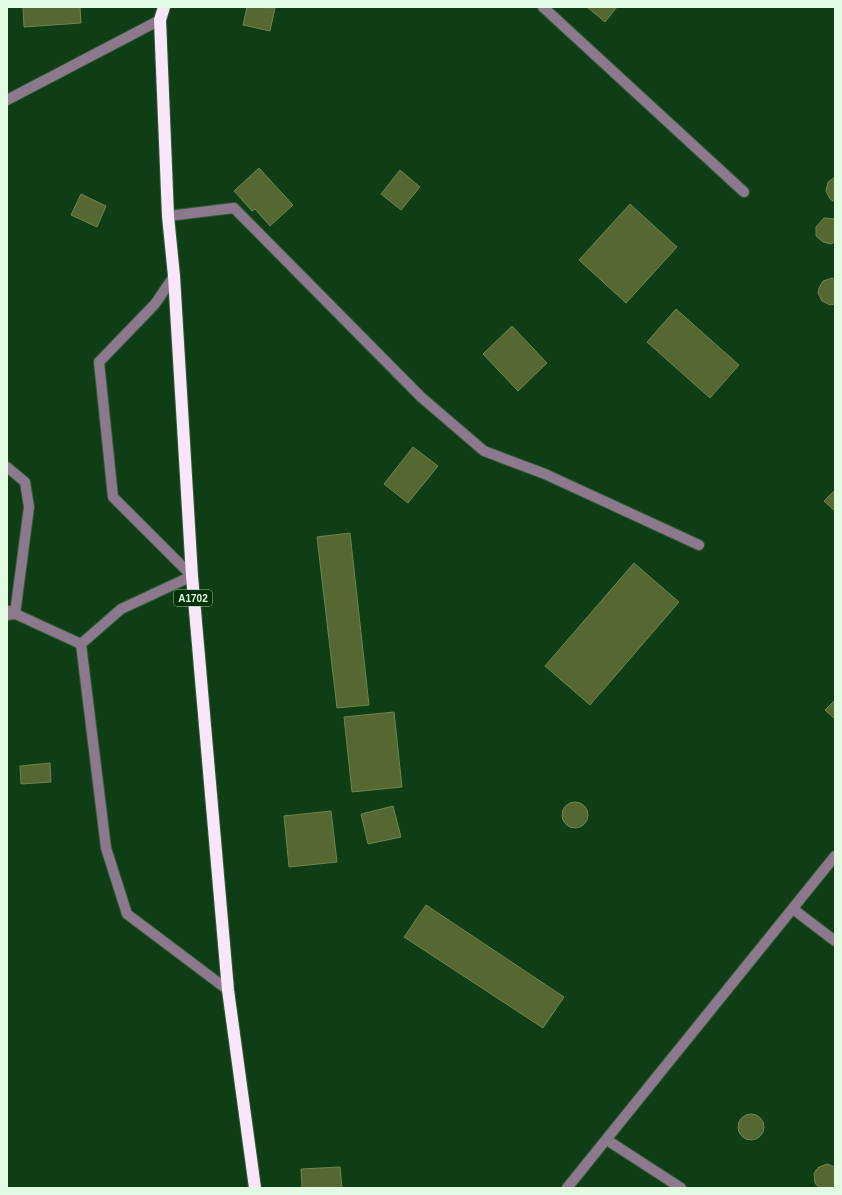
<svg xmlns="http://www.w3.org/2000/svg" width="842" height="1195" font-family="Arial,sans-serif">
	<rect width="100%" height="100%" fill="#0f3d15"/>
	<path fill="#556831" stroke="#70854d" d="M23,7H80L81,23L24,27Z
		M247,7L275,8L270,31L243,25Z
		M587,7H617L605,22Z
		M259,168L293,205L270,226L255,209L252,211L234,191Z
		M400,170L420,187L401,210L381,194Z
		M835,177V202L830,199L826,191L828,182Z
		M81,194L106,206L97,227L71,215Z
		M630,204L677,247L626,303L579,260Z
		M824,218L835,219V242L831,244L823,242L816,236V227Z
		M832,278L835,279V304L830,305L822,301L818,293L819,288L823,281Z
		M676,309L739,365L710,398L647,342Z
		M512,326L547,363L518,391L483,354Z
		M413,447L438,466L408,503L384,484Z
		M835,490V511L824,501Z
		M350,533L369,705L337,708L317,537Z
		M634,563L679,602L590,705L545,666Z
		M835,700V719L825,710Z
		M394,712L402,787L352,792L344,717Z
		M50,763L51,782L21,784L20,766Z
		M562 815a13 13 0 1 1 26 0a13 13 0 1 1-26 0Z
		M393,806L401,837L368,844L361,814Z
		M331,811L337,862L289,867L284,816Z
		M426,905L564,997L543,1028L404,937Z
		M738 1127a13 13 0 1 1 26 0a13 13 0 1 1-26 0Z
		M827,1164L835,1167V1188H819L815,1183L814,1174L816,1170L819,1167Z
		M340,1167L342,1188H302L301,1169Z"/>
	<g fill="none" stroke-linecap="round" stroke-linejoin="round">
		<defs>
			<path id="minor" d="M543,7L744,192
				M7,100L160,20
				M168,216L234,208L421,397L484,451L545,474L699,545
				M174,276L155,304L99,362L113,497L192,576L121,609L81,644L106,848L127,914L228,990
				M7,467L25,482L29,507L15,614L7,615
				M9,611L81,644
				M793,909L835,941
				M607,1140L681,1188
				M567,1188L835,856"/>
			<path id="highway" d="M164,7L160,20L168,216L174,276L192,576L228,990L255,1188"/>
		</defs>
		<use href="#minor" stroke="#315b36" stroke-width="12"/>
		<use href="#highway" stroke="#315b36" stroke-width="14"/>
		<use href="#minor" stroke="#8c798d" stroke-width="10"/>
		<use href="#highway" stroke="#f9e6fa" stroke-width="12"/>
	</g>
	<g text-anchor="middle" stroke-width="3" stroke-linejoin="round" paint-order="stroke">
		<rect fill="#03320a" stroke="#9ebea0" stroke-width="1" x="174" y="590" width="38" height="16" rx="3"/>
		<g font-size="10" font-weight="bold" fill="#e1fae1">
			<text x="193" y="602">A1702</text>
		</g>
	</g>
	<rect width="842" height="1195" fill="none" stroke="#e1fae1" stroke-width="16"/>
</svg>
